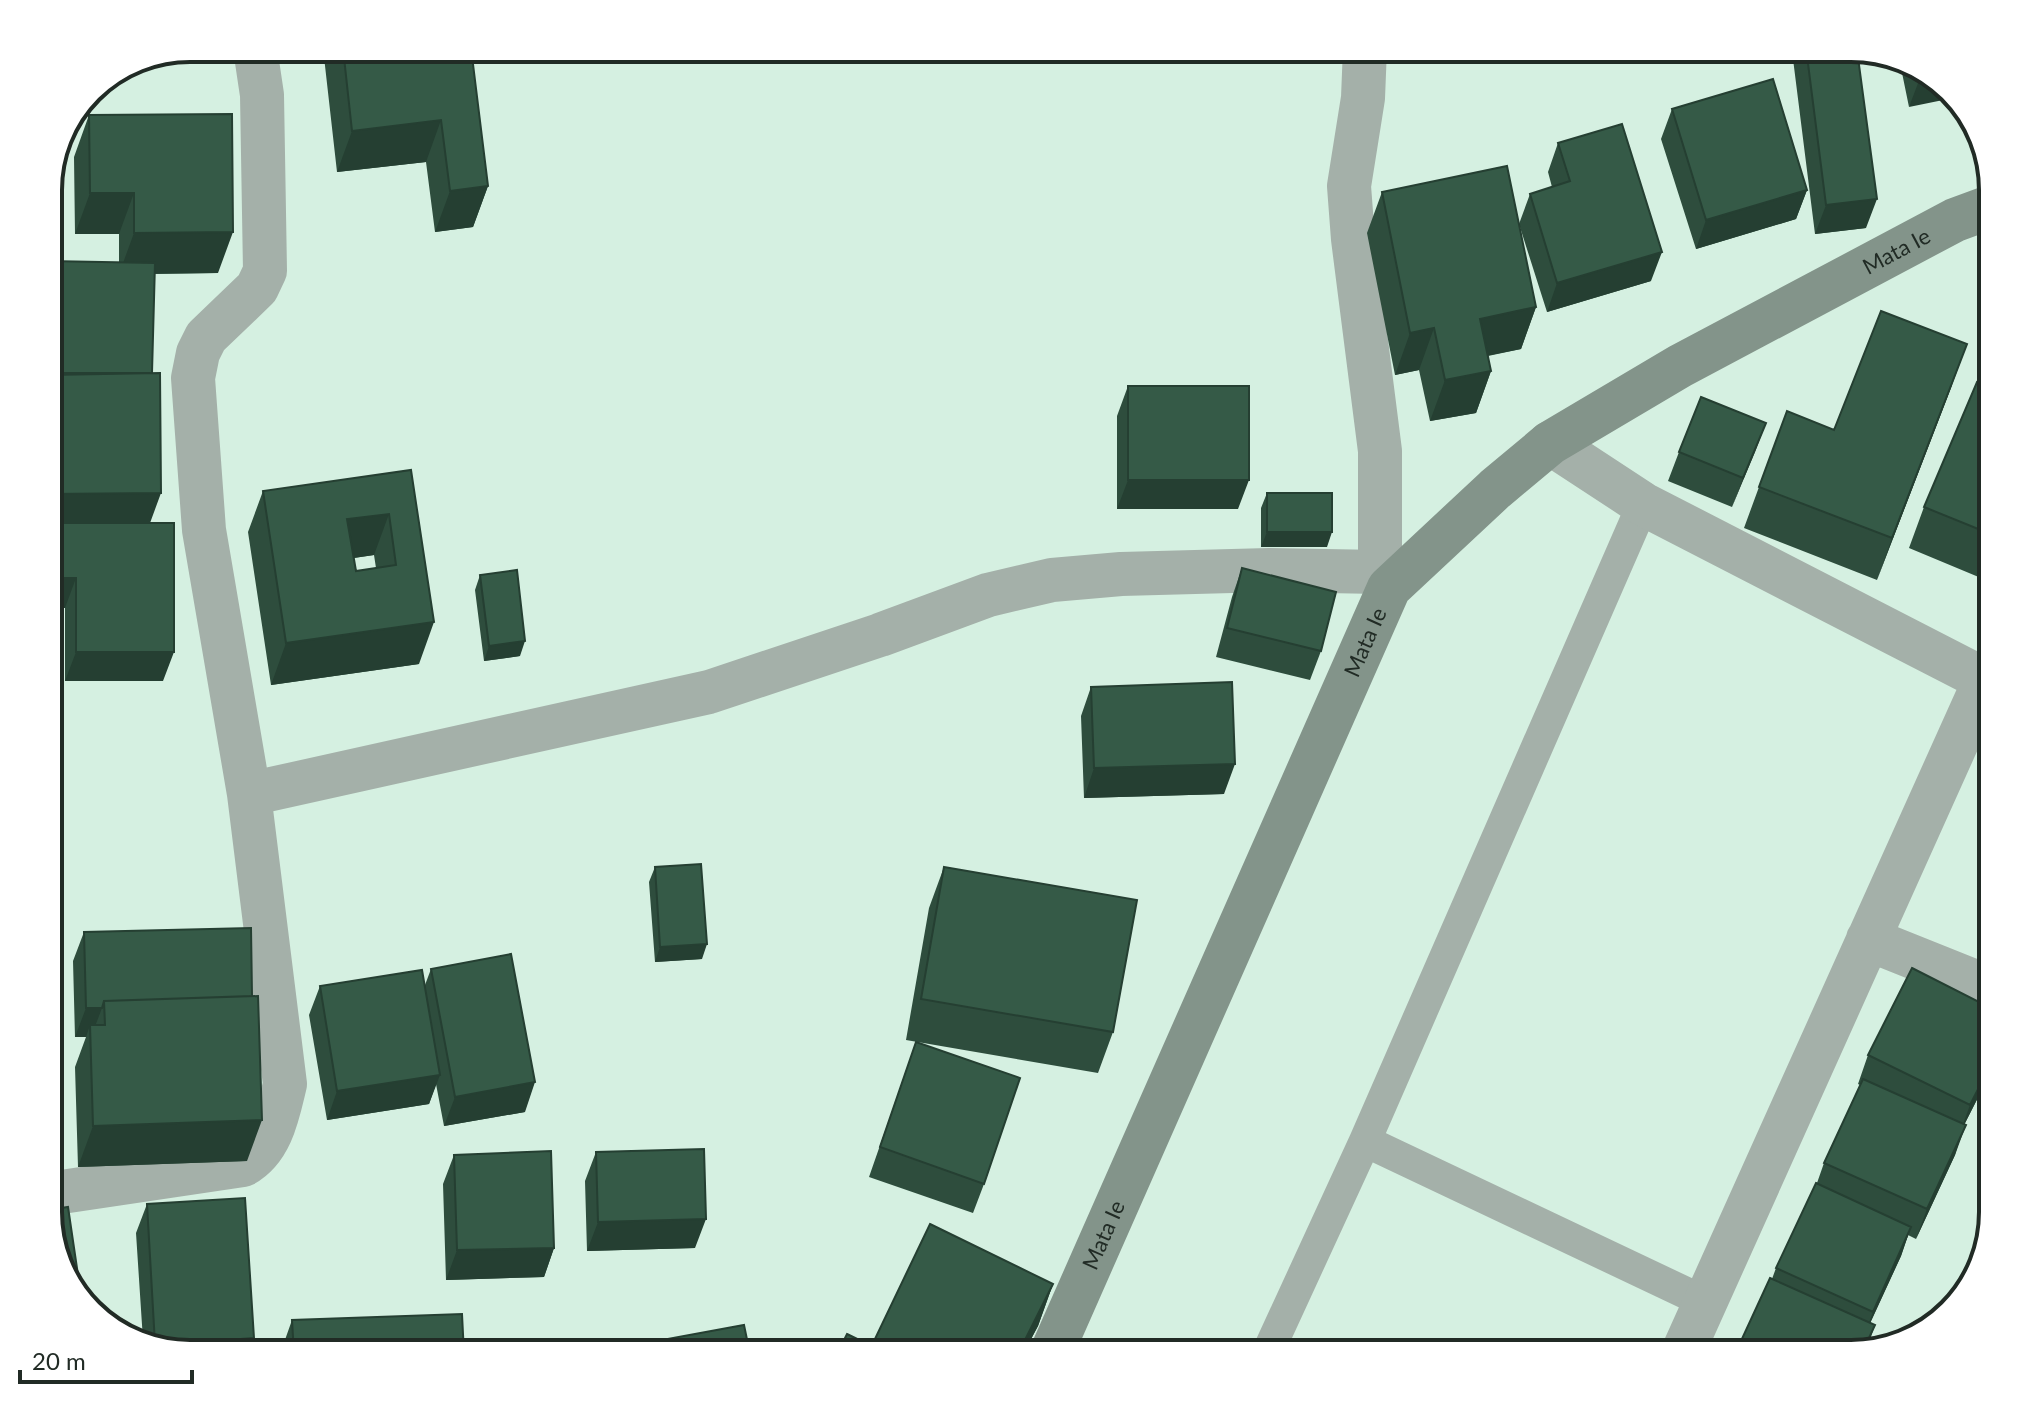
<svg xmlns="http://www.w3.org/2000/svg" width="2041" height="1402" font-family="Lato,sans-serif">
	<rect width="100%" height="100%" fill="#d5f0e1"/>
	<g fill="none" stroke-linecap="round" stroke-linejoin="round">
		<path stroke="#a4b0a9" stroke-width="32" d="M1365,1141L1705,1302
			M1267,1354L1365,1141L1643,504"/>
		<path stroke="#a4b0a9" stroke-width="44" d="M1365,48L1363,98L1349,186L1353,239L1380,451V572
			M1550,443L1643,504L1993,684
			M249,794L709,692L880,635L988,595L1052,580L1121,574L1269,570L1380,572L1389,588
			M1868,939L1993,989
			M48,1194L243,1165C272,1149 278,1113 285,1084L249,794L204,530L193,378L198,353L206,337L257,288L265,271L262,95L255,48
			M1682,1354L1985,680"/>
		<path stroke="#83948a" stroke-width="44" id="s1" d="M1051,1354L1389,588L1495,489L1550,443L1680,366L1955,220L1993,206"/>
	</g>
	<path fill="#2e4d3d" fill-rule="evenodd" d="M323,48H471L488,186L473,227L435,232L426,162L337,172Z
		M1793,48H1851L1866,228L1815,234L1792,51Z
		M1900,63L1930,72L1909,107Z
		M1672,109L1807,190L1796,219L1696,249L1661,139Z
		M89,115L218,273L154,274L150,523L163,681H65V608H48L119,262V234H75L74,157Z
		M1558,143L1651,281L1547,312L1519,224L1530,194L1552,187L1548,172Z
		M1382,192L1536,307L1521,349L1488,356L1491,371L1476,413L1430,421L1419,370L1395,375L1367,233Z
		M1952,385L1877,580L1744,528L1759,487L1834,430Z
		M1128,386L1238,509H1117V416Z
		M1993,389V583L1909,548L1924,507Z
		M1766,423L1732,507L1668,481L1679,452Z
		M411,470L419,664L271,685L248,532L263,491ZM374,555L376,568L356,571L354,558Z
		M1267,493L1327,547H1261V508Z
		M1242,568L1321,651L1310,680L1216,657L1232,597Z
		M480,575L520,656L484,661L475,590Z
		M1091,687L1224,794L1084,798L1081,716Z
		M655,867L702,959L655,962L649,882Z
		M944,867L1113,1032L1098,1073L906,1040L929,908Z
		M84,932L247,1161L78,1167L75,1067L86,1037H75L73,961Z
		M431,969L525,1112L444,1126L436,1084L429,1104L327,1120L309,1015L320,986L425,985Z
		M1993,1009V1068L1964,1125L1955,1155L1916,1239L1908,1235L1901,1256L1870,1323L1875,1325L1866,1351L1852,1354L1772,1279L1776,1268L1817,1183L1824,1163L1860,1085L1858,1084L1868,1055Z
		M916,1042L984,1184L973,1213L869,1177Z
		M596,1152L695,1248L587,1251L585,1181Z
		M454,1155L554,1248L544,1277L446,1280L443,1184Z
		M147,1204L252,1343L190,1354L143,1340L136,1233Z
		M1053,1284L1038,1326L1023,1354H837L872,1346L874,1341Z
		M292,1320L464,1354H280Z
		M662,1340L750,1354H657Z"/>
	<path fill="#253f32" d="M1933,75L1953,98L1909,107L1920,78Z
		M441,120L426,162L337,172L352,131Z
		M488,186L473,227L435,232L450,191Z
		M1807,190L1796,219L1696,249L1706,220Z
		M90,193H134L119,234H75Z
		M1877,199L1866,228L1815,234L1826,205Z
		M233,232L218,273L119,274L134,233Z
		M1662,252L1651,281L1547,312L1557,283Z
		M1536,307L1521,349L1465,360L1480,319Z
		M1434,328L1419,370L1395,375L1410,333Z
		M1967,344L1952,385L1877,580L1892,538Z
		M1491,371L1476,413L1430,421L1445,380Z
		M1766,423L1755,452L1732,507L1743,478Z
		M1128,480H1249L1238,509H1117Z
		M161,493L146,534L48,535V494Z
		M389,514L374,555L332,561L347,519Z
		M1267,532H1332L1327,547H1261Z
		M48,578H76L65,608H48Z
		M434,622L419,664L271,685L286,643Z
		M525,641L520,656L484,661L489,646Z
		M76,652H174L163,681H65Z
		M1235,764L1224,794L1084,798L1094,768Z
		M707,944L702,959L655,962L660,947Z
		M86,1008H102L91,1037L90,1025L86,1037H75Z
		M1993,1060V1068L1959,1135L1970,1105Z
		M440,1075L429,1104L327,1120L337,1091Z
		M535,1082L525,1112L444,1126L455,1097Z
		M262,1120L247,1161L78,1167L93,1126Z
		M1966,1125L1955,1155L1916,1239L1927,1209Z
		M706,1219L695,1248L587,1251L598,1222Z
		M1911,1227L1901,1256L1862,1341L1873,1312Z
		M554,1248L544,1277L446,1280L457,1250Z
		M78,1275L73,1289L67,1283L65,1277Z
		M1053,1284L1038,1326L1023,1354H1018Z
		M254,1338L248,1354H190L160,1345Z"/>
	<path fill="#355a47" stroke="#253f32" stroke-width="2" fill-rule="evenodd" d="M343,48H471L488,186L450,191L441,120L352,131Z
		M1806,48H1851L1857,50L1877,199L1826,205Z
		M1918,68L1930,72L1933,75L1920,78Z
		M1773,79L1807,190L1706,220L1672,109Z
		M232,114L233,232L134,233V193H90L89,115Z
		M1622,124L1662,252L1557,283L1530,194L1570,181L1558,143Z
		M1507,166L1536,307L1480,319L1491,371L1445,380L1434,328L1410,333L1382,192Z
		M48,261L155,263L152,373H48Z
		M1881,311L1967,344L1892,538L1759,487L1787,411L1834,430Z
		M160,373L161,493L48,494V375Z
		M1977,382L1993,389V535L1924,507Z
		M1128,386H1249V480H1128Z
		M1701,397L1766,423L1743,478L1679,452Z
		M411,470L434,622L286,643L263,491ZM389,514L396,565L356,571L347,519Z
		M1267,493H1332V532H1267Z
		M48,523H174V652H76V578H48Z
		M1242,568L1336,592L1321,651L1227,628Z
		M517,570L525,641L489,646L480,575Z
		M1232,682L1235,764L1094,768L1091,687Z
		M701,864L707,944L660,947L655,867Z
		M944,867L1137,900L1113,1032L921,999Z
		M251,928L252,996L104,1001L102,1008H86L84,932Z
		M511,954L535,1082L455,1097L431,969Z
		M1912,968L1993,1009V1060L1970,1105L1868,1055Z
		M422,970L440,1075L337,1091L320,986Z
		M258,996L262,1120L93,1126L90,1025H105L104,1001Z
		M916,1042L1020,1078L984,1184L880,1147Z
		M1863,1079L1966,1125L1927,1209L1824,1163Z
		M704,1149L706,1219L598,1222L596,1152Z
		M551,1151L554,1248L457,1250L454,1155Z
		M1816,1183L1911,1227L1873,1312L1776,1268Z
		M245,1198L254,1338L160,1345L155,1344L147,1204Z
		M68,1207L78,1275L65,1277L48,1221V1210Z
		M930,1224L1053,1284L1018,1354H901L874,1341Z
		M1770,1278L1875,1325L1863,1351L1852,1354H1735Z
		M462,1314L464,1354H294L292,1320Z
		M744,1325L750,1354H664L662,1340Z
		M847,1334L888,1354H837Z
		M270,1342L271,1354H190L172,1349Z"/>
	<g text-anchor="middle" stroke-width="8" stroke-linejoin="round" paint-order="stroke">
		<g font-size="22" fill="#212b25" stroke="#fff">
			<text dy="8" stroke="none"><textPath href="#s1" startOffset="1450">Mata Ie</textPath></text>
			<text dy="8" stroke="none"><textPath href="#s1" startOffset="778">Mata Ie</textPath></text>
			<text dy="8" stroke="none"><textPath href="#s1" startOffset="130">Mata Ie</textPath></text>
		</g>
	</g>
	<path d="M0 0H2041V1402H0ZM190 62H1851A128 128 0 0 1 1979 190V1212A128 128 0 0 1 1851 1340H190A128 128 0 0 1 62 1212V190A128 128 0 0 1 190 62Z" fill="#fff" fill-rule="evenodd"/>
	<path fill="none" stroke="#212b25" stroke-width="4" d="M190 62H1851A128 128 0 0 1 1979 190V1212A128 128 0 0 1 1851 1340H190A128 128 0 0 1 62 1212V190A128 128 0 0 1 190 62Z"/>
	<path d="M20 1370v12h172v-12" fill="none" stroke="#212b25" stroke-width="4"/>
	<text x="32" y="1370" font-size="24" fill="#212b25" stroke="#ffffff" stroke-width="6" paint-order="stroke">20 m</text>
</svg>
